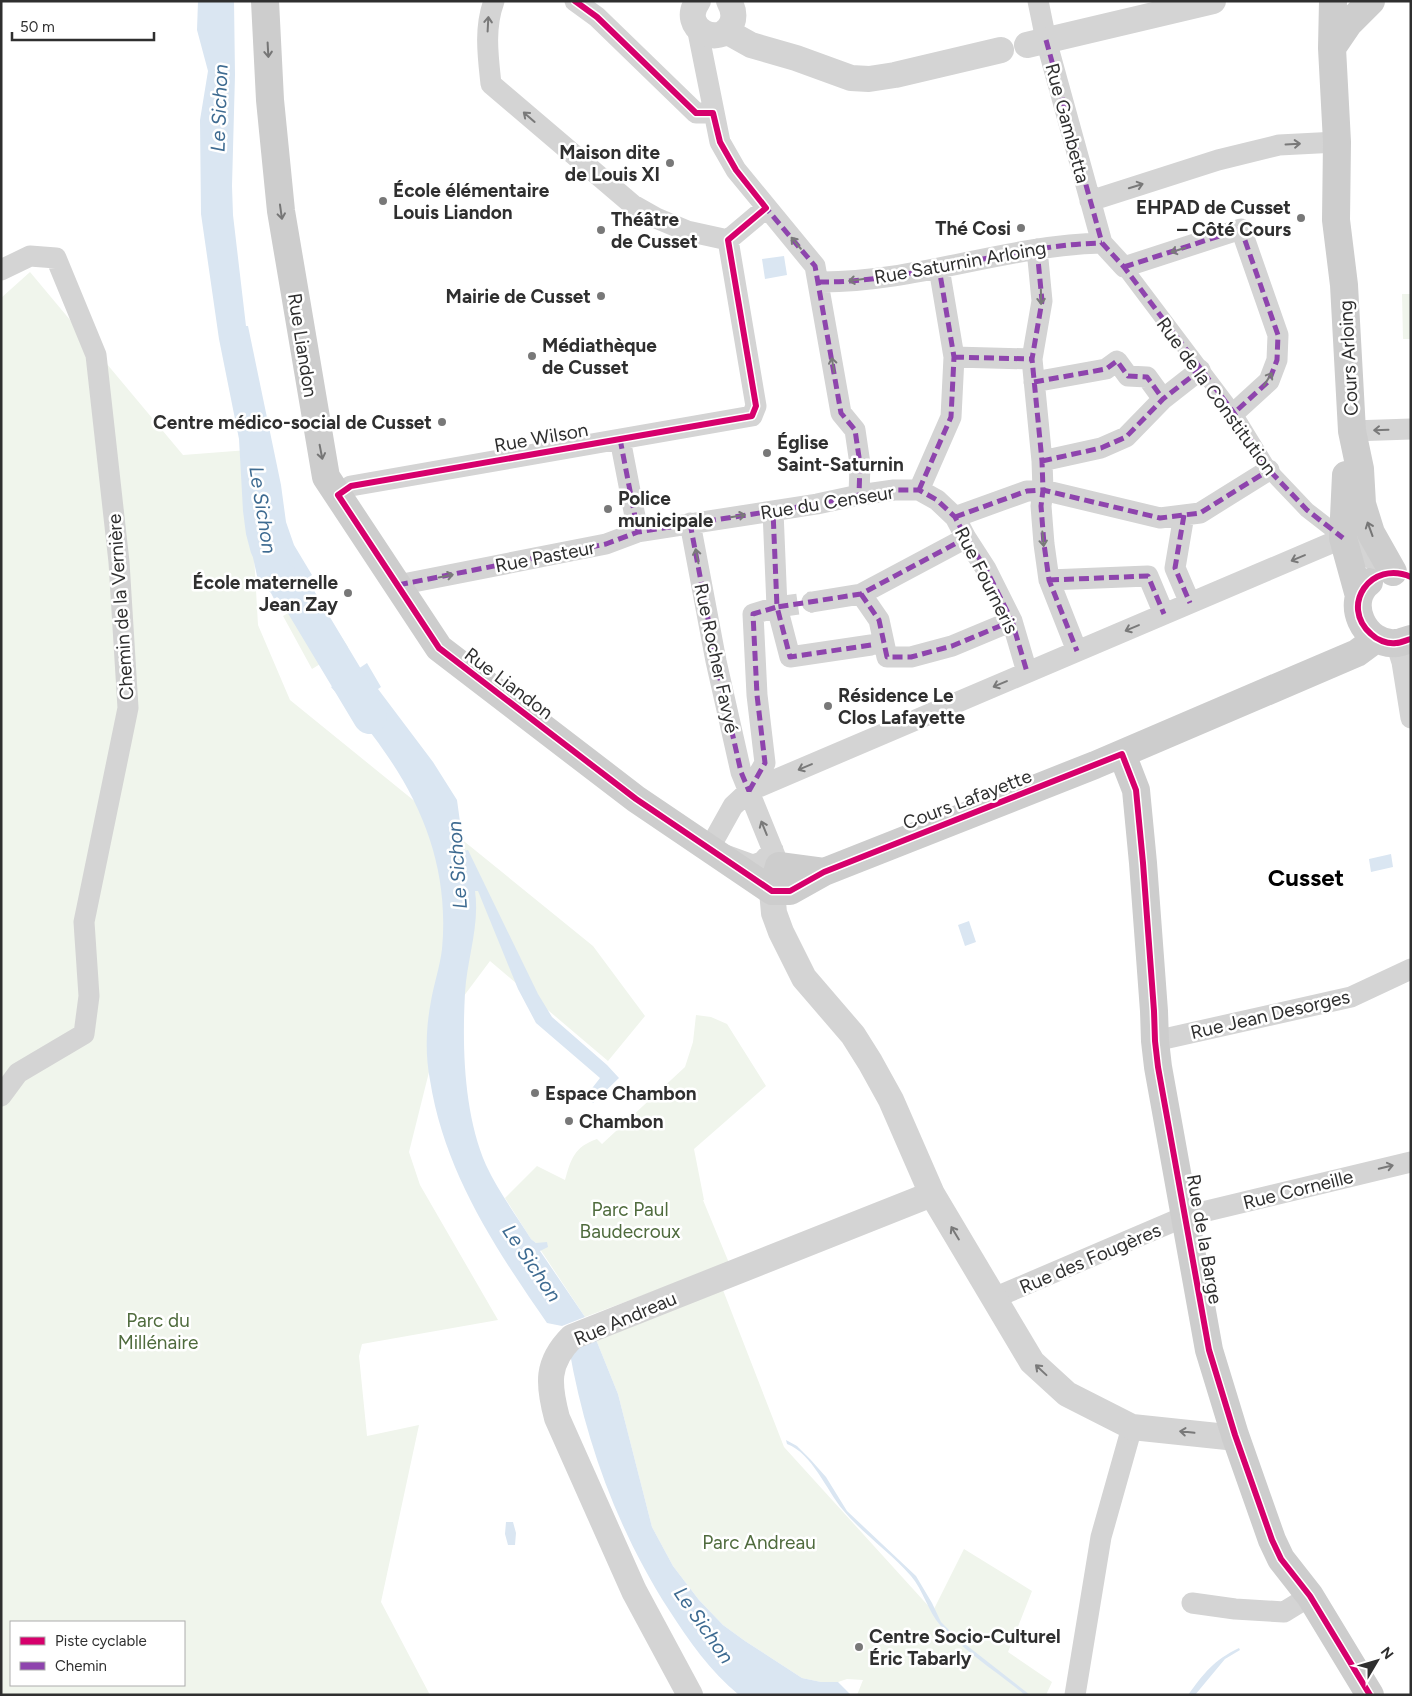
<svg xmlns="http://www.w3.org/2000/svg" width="1412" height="1696" font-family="Figtree,sans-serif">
	<rect width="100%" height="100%" fill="#fff"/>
	<path fill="#f0f5ec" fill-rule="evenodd" d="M30,272L183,455L248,450L258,625L290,700L593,946L645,1016L608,1061L490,961L440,1028L409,1152L420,1185L498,1320L362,1344L359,1356L367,1436L419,1425L381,1602L430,1695H1V298ZM11,1622H184V1685H11Z
		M1402,294H1411V339H1403Z
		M312,599H317L348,647L312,669L283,616Z
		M696,1015L711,1017L727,1024L766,1086L694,1149L704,1200H703L729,1263L585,1317L536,1243L531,1239L505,1198L537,1166L565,1180C571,1159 574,1147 597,1139L602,1144L685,1067L693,1042Z
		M723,1290L784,1447L933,1611L964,1549L1032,1591L1008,1652L1052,1682L1046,1695H857L863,1680L847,1679L838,1682H821L802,1678L745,1641L723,1625L699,1600L673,1566L652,1527L618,1394L595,1337Z"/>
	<path fill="#dae6f2" d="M198,1H234L235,75L232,186L233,215L246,326H248L281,485L286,522L294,545L312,575L274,599L251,553L246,534L243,511L239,439L219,339L201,214L200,120L208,71L197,30Z
		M784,256L787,275L765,279L762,259Z
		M367,663L381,687L378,689L433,762L457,800L464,851L468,850L538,994L552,1017L607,1065L619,1078L593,1103L586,1096L600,1078L536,1023L518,989L478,891H475C480,925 467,959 465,993C462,1048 464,1114 486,1165C498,1191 516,1215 531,1239L536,1243L547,1242L548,1247L540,1251L585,1317L562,1326L547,1323C495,1248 444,1171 430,1080C425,1054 426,1027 431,1001C434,984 440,966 442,949C449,875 426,810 384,751C369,728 349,708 331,687Z
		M1391,854L1393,867L1371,872L1369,859Z
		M969,921L976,942L965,946L958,925Z
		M595,1337L618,1394L652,1527L673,1566L699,1600L723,1625L745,1641L802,1678L821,1682H838L851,1695H739C710,1671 689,1641 669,1610C618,1531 585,1441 569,1348Z
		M786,1440L797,1446L810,1459L826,1477L847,1511L916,1576L932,1603L941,1622L956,1637L1030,1695H1025C997,1672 964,1651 940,1625C928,1611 923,1590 911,1576C890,1552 863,1534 843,1510C827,1491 812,1453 787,1444Z
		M506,1522H513L516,1533L515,1545H508L505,1534Z
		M1239,1648L1240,1650L1225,1659L1195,1695H1188C1204,1673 1214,1660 1239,1648Z"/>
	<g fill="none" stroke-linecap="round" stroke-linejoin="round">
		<path stroke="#dae6f2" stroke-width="34" d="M269,551L274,574L292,587L370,717"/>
		<path stroke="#d5d5d5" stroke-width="21" stroke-dasharray="21 11" stroke-linecap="butt" d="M777,607L812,602"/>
		<path stroke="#d4d4d4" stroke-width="16" d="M1124,267L1234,413L1269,470L1307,510L1343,538"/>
		<path stroke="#d4d4d4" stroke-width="21" d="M494,1C484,28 488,56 491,84L633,205L656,218L687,231L728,240
			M575,1L597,17L696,113H713
			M1038,1L1046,40L1102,243L1124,267L1241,229L1278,335L1277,360L1269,381L1234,413
			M697,27L720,142L736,170L815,266L841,413L855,430L860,464L859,495
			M1090,201L1218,160L1279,145L1337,142
			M728,240L766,208
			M1037,249L1042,301L1032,359L1042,461L1043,490L1041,506L1044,544L1049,580L1077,651
			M1,270L30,256L56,258L96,355L119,562L128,708L84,922L89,996L84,1034L18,1073L1,1096
			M819,282C914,283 1007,245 1102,243
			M954,357L1032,359
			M1034,382L1106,369L1117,361L1128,376L1147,377L1163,399
			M1352,431L1411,429
			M620,439L638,532
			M1042,461L1101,448L1126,437L1163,399L1200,370
			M919,490L951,417L954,357L939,268
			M338,495L351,486L752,416L756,406L728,240
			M1184,515L1175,568L1190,603
			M955,517L1027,491L1043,490L1160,518L1200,513L1269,470
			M690,523L716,661L741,772L778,863
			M1049,580L1148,576L1164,614
			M398,585L606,544L638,532L817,504L859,495L894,490H919L937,500L955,517L966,538L986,569L1012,621L1027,672
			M861,594L879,620L887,657H911L952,646L1012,621
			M812,602L861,594L966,538
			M777,607L790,657L871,645
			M1396,643L1402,662L1411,718
			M749,791L1343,538L1390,572
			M773,850L762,862L753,865L709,849L733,806L749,791L765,763L757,695L753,614L777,607L773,511
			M1155,1041L1351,997L1411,969
			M994,1298L1186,1216L1411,1162
			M1192,1603L1235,1609L1284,1612L1310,1596
			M1075,1695L1101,1537L1132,1427"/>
		<path stroke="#d4d4d4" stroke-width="26" d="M698,1C678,28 721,50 732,23C735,15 733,8 729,1
			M726,31L751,45L796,58L851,78L869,79L895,75L1001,50
			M1027,45L1213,1
			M772,891L774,913L781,932L804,978L853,1035L870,1062L891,1100L932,1194L1032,1362L1067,1394L1132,1427L1227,1437L1235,1435
			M690,1695L634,1591L557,1418C548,1384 546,1363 572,1337L932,1194"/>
		<path stroke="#cdcdcd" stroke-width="28" d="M265,1L270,100L281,211L326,477L439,648L636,799L772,891H790L824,872L1095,765L1357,653L1376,639
			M1333,1L1332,48L1337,142L1336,220L1344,285L1352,431L1360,469L1362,504L1371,533L1393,572
			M1332,48L1349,23L1371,1
			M1346,475L1343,538L1359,596
			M1369,582C1344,601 1364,646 1396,643C1400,643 1406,640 1411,639
			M1122,754L1136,790L1143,863L1154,1011L1155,1041L1158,1067L1209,1350L1235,1435L1272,1540L1281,1559L1310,1596L1370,1695
			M772,891L779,866L824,872"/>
		<path stroke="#8e44ad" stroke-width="5" stroke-dasharray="10 5" stroke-linecap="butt" d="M1046,40L1102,243L1124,267L1234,413L1269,470L1307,510L1343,538
			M763,211L766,208L815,266L841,413L855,430L860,464L859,495
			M1037,249L1042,301L1032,359L1042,461L1043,490L1041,506L1044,544L1049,580L1077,651
			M1124,267L1241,229L1278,335L1277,360L1269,381L1234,413
			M819,282C914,283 1007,245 1102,243
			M954,357L1032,359
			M1034,382L1106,369L1117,361L1128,376L1147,377L1163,399
			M620,439L638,532
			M1042,461L1101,448L1126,437L1163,399L1200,370
			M919,490L951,417L954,357L939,268
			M1184,515L1175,568L1190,603
			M955,517L1027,491L1043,490L1160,518L1200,513L1269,470
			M690,523L716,661L741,772L749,791
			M1049,580L1148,576L1164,614
			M398,585L606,544L638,532L817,504L859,495L894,490H919L937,500L955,517L966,538L986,569L1012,621L1027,672
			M861,594L879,620L887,657H911L952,646L1012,621
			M871,645L790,657L777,607L861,594L966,538
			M749,791L765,763L757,695L753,614L777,607L773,511"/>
		<defs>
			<path id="cycleway" d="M575,1L597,17L696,113H713L720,142L736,170L766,208L728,240L756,406L752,416L351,486L338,495L439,648L636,799L772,891H790L824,872L1122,754L1136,790L1143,863L1154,1011L1155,1041L1158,1067L1209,1350L1235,1435L1272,1540L1281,1559L1310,1596L1370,1695
				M1411,577C1371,559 1339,606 1371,634C1377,640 1387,644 1396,643C1401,643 1406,640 1411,639"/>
		</defs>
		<use href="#cycleway" stroke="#fff" stroke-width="9"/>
		<use href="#cycleway" stroke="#d6006c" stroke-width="6"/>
	</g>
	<defs><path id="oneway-shaft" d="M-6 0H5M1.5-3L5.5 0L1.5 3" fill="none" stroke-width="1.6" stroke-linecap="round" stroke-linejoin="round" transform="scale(1.25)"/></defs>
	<g stroke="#797979">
		<use href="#oneway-shaft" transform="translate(488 24) rotate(-87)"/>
		<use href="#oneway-shaft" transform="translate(529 117) rotate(-139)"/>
		<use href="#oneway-shaft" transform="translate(1293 144) rotate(-3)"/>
		<use href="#oneway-shaft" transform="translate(1136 186) rotate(-17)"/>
		<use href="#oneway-shaft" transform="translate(796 243) rotate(-130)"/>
		<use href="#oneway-shaft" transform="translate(1178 250) rotate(162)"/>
		<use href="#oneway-shaft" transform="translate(856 280) rotate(172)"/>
		<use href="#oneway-shaft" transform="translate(1041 297) rotate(89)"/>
		<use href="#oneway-shaft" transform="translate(833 365) rotate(-100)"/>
		<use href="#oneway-shaft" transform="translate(1268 379) rotate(-58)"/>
		<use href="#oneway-shaft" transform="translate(1381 430) rotate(178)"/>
		<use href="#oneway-shaft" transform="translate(738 516) rotate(-9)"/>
		<use href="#oneway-shaft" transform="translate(1043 539) rotate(85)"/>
		<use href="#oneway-shaft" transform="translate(697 556) rotate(-101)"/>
		<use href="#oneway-shaft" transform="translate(1298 558) rotate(157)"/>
		<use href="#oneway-shaft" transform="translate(446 576) rotate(-11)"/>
		<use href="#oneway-shaft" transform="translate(1132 628) rotate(157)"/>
		<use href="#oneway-shaft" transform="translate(1000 684) rotate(157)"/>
		<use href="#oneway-shaft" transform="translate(805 767) rotate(157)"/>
		<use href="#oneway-shaft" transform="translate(764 828) rotate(-112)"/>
		<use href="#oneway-shaft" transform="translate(1386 1167) rotate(-14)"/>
		<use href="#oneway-shaft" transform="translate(955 1233) rotate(-121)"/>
		<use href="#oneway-shaft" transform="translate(1041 1370) rotate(-137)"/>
		<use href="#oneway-shaft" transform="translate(1187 1432) rotate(-174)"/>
	</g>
	<g stroke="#767676">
		<use href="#oneway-shaft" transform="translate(268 50) rotate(87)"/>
		<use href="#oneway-shaft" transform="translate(281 212) rotate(82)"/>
		<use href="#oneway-shaft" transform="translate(321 452) rotate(79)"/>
		<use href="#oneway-shaft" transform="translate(1370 529) rotate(-110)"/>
	</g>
	<g fill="#787878" stroke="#fff" stroke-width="2">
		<circle cx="670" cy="163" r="5"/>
		<circle cx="383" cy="201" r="5"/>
		<circle cx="1301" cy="218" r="5"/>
		<circle cx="1021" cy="228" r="5"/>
		<circle cx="601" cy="230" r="5"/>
		<circle cx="601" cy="296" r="5"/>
		<circle cx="532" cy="356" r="5"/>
		<circle cx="442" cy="422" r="5"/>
		<circle cx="767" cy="453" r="5"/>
		<circle cx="608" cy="509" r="5"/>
		<circle cx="348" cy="593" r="5"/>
		<circle cx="828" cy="706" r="5"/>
		<circle cx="535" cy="1093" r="5"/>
		<circle cx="569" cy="1121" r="5"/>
		<circle cx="859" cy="1647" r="5"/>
	</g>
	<g text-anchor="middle" stroke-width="5" stroke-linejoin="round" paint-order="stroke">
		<g font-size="19" fill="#2f2f2f" stroke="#fff">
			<text transform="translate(1068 123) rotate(75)" y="7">Rue Gambetta</text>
			<text transform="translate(960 262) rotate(-10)" y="7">Rue Saturnin Arloing</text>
			<text transform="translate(303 345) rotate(81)" y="7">Rue Liandon</text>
			<text transform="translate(1348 358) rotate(-93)" y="7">Cours Arloing</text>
			<text transform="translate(1217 396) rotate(54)" y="7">Rue de la Constitution</text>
			<text transform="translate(541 437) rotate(-10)" y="7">Rue Wilson</text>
			<text transform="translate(827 502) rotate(-9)" y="7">Rue du Censeur</text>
			<text transform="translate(545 556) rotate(-11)" y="7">Rue Pasteur</text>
			<text transform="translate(987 580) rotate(63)" y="7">Rue Fourneris</text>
			<text transform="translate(120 607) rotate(-94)" y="7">Chemin de la Vernière</text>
			<text transform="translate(717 658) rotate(78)" y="7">Rue Rocher Favyé</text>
			<text transform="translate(509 683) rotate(37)" y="7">Rue Liandon</text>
			<text transform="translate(967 799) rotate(-21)" y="7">Cours Lafayette</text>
			<text transform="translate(1270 1014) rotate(-13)" y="7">Rue Jean Desorges</text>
			<text transform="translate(1298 1189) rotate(-14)" y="7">Rue Corneille</text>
			<text transform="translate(1205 1239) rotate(80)" y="7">Rue de la Barge</text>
			<text transform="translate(1090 1258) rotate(-23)" y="7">Rue des Fougères</text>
			<text transform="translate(625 1318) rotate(-23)" y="7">Rue Andreau</text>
		</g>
		<g font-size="19" font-weight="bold" fill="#2f2f2f" stroke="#fff" text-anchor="start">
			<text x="660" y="159" text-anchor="end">Maison dite<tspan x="660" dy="22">de Louis XI</tspan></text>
			<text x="393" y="197">École élémentaire<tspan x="393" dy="22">Louis Liandon</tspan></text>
			<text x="1291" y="214" text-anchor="end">EHPAD de Cusset<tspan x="1291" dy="22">– Côté Cours</tspan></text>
			<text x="611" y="226">Théâtre<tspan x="611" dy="22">de Cusset</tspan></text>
			<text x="1011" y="235" text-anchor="end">Thé Cosi</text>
			<text x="591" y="303" text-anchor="end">Mairie de Cusset</text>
			<text x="542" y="352">Médiathèque<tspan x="542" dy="22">de Cusset</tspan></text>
			<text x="432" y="429" text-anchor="end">Centre médico-social de Cusset</text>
			<text x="777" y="449">Église<tspan x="777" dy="22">Saint-Saturnin</tspan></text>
			<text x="618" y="505">Police<tspan x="618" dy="22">municipale</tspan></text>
			<text x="338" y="589" text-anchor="end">École maternelle<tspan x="338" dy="22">Jean Zay</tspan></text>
			<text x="838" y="702">Résidence Le<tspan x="838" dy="22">Clos Lafayette</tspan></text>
			<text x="545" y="1100">Espace Chambon</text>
			<text x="579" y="1128">Chambon</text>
			<text x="869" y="1643">Centre Socio-Culturel<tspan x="869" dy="22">Éric Tabarly</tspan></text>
		</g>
		<g font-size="19" fill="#4f6b3d" stroke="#fff">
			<text x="630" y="1216">Parc Paul<tspan x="630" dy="22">Baudecroux</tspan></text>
			<text x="158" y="1327">Parc du<tspan x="158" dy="22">Millénaire</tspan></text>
			<text x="759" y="1549">Parc Andreau</text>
		</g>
		<g font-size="20" font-style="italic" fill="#3e6b91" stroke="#fff">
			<text transform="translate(219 108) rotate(-88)" y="7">Le Sichon</text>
			<text transform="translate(263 510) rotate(81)" y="7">Le Sichon</text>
			<text transform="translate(457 865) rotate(-94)" y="7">Le Sichon</text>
			<text transform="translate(532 1263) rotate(56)" y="7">Le Sichon</text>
			<text transform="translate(704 1625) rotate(55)" y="7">Le Sichon</text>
		</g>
		<g font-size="24" font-weight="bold" fill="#000" stroke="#fff">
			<text x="1306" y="886">Cusset</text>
		</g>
	</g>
	<rect width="1412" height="1696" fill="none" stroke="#2f2f2f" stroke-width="5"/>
	<rect x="10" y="1621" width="175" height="65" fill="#ffffff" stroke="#acacac"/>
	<rect x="20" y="1637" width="25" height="8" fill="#d6006c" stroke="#acacac"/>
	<text x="55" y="1646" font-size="15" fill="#2f2f2f">Piste cyclable</text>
	<rect x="20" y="1662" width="25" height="8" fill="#8e44ad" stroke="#acacac"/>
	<text x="55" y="1671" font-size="15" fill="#2f2f2f">Chemin</text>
	<g transform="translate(1377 1661) rotate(52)" stroke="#ffffff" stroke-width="4" paint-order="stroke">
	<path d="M0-4L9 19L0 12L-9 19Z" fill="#2f2f2f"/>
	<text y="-8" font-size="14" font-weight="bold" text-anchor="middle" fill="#2f2f2f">N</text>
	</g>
	<path d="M12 32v8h142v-8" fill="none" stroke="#2f2f2f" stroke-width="2.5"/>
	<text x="20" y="32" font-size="15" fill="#2f2f2f" stroke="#ffffff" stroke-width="4" paint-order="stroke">50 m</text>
</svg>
